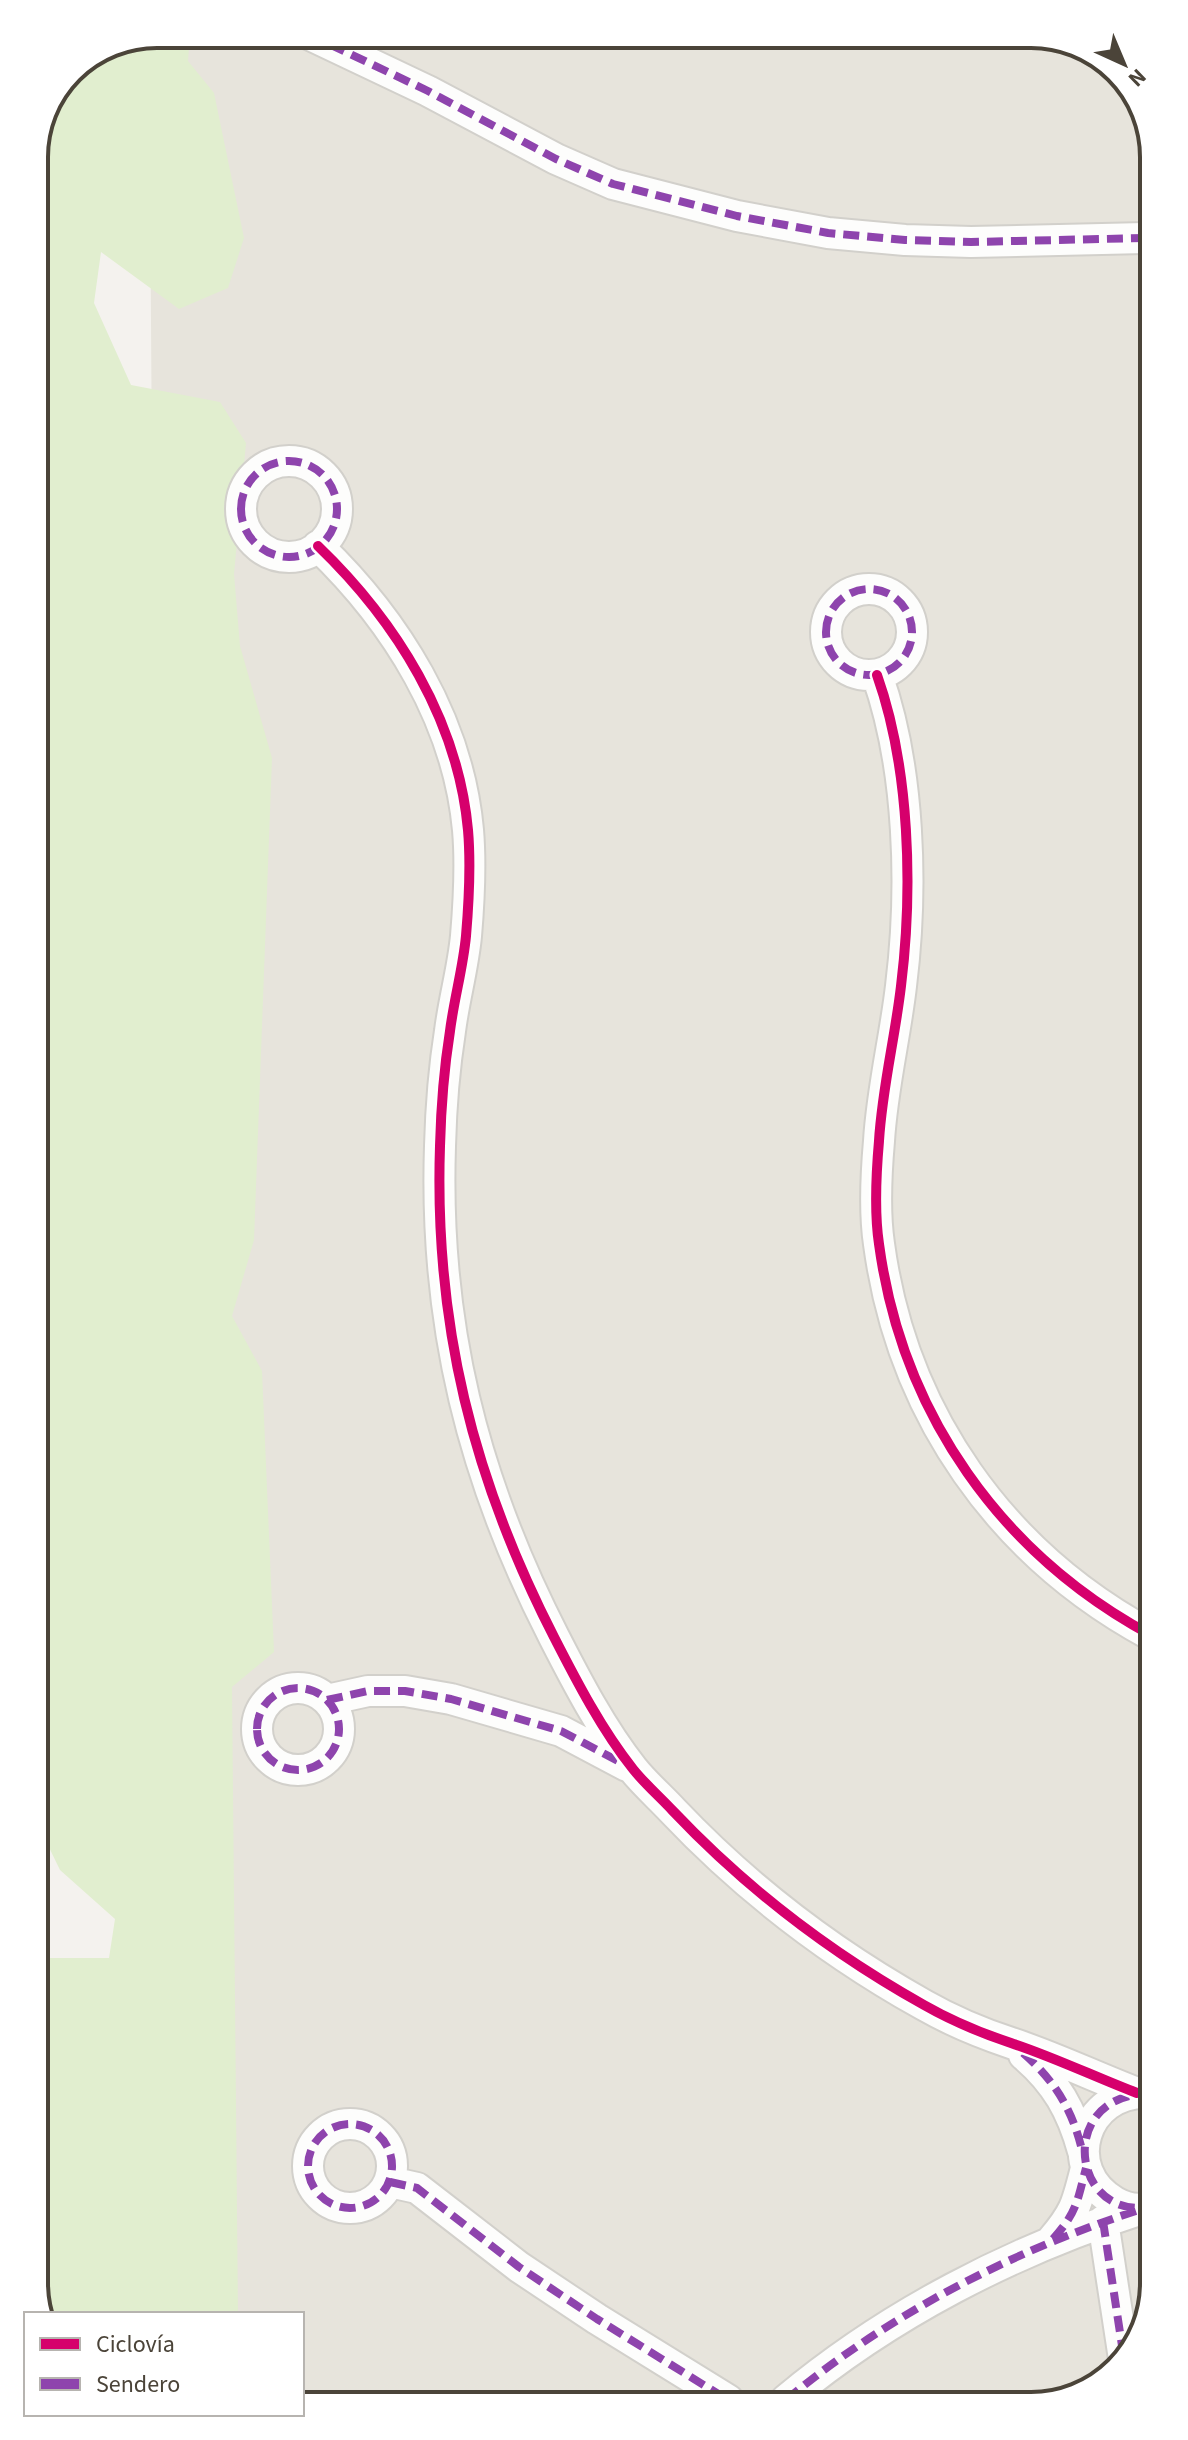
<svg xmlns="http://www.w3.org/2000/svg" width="1188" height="2440" font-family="'Source Sans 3',sans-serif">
	<rect width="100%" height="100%" fill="#f4f2ee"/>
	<path fill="#e7e4dc" d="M157,34H1039L1105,59L1145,110L1154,2283L1133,2352L1078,2397L302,2404V2314H165L149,37Z"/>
	<path fill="#e1eecf" d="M157,34H190L188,61L214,93L244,238L228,288L179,309L101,252L94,303L131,385L220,402L246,443L234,574L240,646L272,758L254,1240L232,1316L262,1371L274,1652L232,1687L238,2314H43L42,1958H109L115,1919L60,1870L41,1831L34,150L70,70Z"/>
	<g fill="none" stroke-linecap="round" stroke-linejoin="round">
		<defs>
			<path id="street" d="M308,34L428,91L556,159L613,184L737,216L828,233L905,240L971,242L1145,238
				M241 509a48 48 0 1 1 96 0a48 48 0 1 1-96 0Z
				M318,546C396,621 458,720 468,830C471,865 469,901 466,936C463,968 454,999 450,1031C444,1069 441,1107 440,1146C434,1324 473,1479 554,1637C577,1682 602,1730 633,1769C645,1784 660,1797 673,1811C746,1888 831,1953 924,2005C952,2021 981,2033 1011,2043C1054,2057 1095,2077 1137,2093
				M826 632a43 43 0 1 1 86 0a43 43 0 1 1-86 0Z
				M877,675C910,768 913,889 901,986C895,1038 882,1089 879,1141C876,1175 874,1211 879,1244C902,1414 1001,1554 1151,1635
				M257 1729a41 41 0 1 1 82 0a41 41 0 1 1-82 0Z
				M327,1700L368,1691H405L451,1699L561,1731L627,1766
				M1024,2055C1056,2082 1072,2111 1083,2151
				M308 2166a42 42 0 1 1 84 0a42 42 0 1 1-84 0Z
				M390,2182L417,2188L519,2267L597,2319L728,2400
				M1145,2208C1135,2210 1124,2207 1115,2202C1059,2170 1084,2091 1147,2093
				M1103,2221L1124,2359
				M1052,2240C1076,2212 1077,2203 1086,2168
				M786,2400C889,2314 1012,2251 1139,2210"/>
		</defs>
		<use href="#street" stroke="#d2d0cb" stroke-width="34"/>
		<use href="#street" stroke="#fdfdfc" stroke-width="30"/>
		<path stroke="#8e44ad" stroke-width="8" stroke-dasharray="16 8" stroke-linecap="butt" d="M308,34L428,91L556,159L613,184L737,216L828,233L905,240L971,242L1145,238
			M241 509a48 48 0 1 1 96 0a48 48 0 1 1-96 0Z
			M826 632a43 43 0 1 1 86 0a43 43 0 1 1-86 0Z
			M257 1729a41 41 0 1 1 82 0a41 41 0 1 1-82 0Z
			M327,1700L368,1691H405L451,1699L561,1731L622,1763
			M1023,2053C1053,2079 1071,2107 1081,2146
			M1153,2094C1054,2090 1070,2225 1154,2206
			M308 2166a42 42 0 1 1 84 0a42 42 0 1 1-84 0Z
			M390,2182L417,2188L519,2267L597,2319L728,2400
			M1103,2221L1124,2359
			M1053,2239C1077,2212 1077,2202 1086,2168
			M786,2400C889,2314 1012,2251 1139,2210"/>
		<defs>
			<path id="cycleway" d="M318,546C396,621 458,720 468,830C471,865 469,901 466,936C463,968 454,999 450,1031C444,1069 441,1107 440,1146C434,1324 473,1479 554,1637C577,1682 602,1730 633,1769C645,1784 660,1797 673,1811C746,1888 831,1953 924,2005C952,2021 981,2033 1011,2043C1054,2057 1095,2077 1137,2093
				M877,675C910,768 913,889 901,986C895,1038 882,1089 879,1141C876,1175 874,1211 879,1244C902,1414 1001,1554 1151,1635"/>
		</defs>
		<use href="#cycleway" stroke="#fff" stroke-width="15"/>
		<use href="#cycleway" stroke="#d6006c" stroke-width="10"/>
	</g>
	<path d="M0 0H1188V2440H0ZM157 48H1031A109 109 0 0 1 1140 157V2283A109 109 0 0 1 1031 2392H157A109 109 0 0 1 48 2283V157A109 109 0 0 1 157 48Z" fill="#fff" fill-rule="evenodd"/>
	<path fill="none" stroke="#4b4439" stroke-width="4" d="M157 48H1031A109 109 0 0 1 1140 157V2283A109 109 0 0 1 1031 2392H157A109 109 0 0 1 48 2283V157A109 109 0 0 1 157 48Z"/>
	<rect x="24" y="2312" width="280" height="104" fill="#ffffff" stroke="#b7b4b0" stroke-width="2"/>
	<rect x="40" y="2338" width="40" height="12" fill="#d6006c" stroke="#b7b4b0" stroke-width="2"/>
	<text x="96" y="2352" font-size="24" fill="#4b4439">Ciclovía</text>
	<rect x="40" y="2378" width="40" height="12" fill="#8e44ad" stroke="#b7b4b0" stroke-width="2"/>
	<text x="96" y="2392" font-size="24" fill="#4b4439">Sendero</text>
	<g transform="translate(1124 64) rotate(136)" stroke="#ffffff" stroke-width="6" paint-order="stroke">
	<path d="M0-6L14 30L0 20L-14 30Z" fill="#4b4439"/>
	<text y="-12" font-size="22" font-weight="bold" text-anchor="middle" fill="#4b4439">N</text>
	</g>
</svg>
